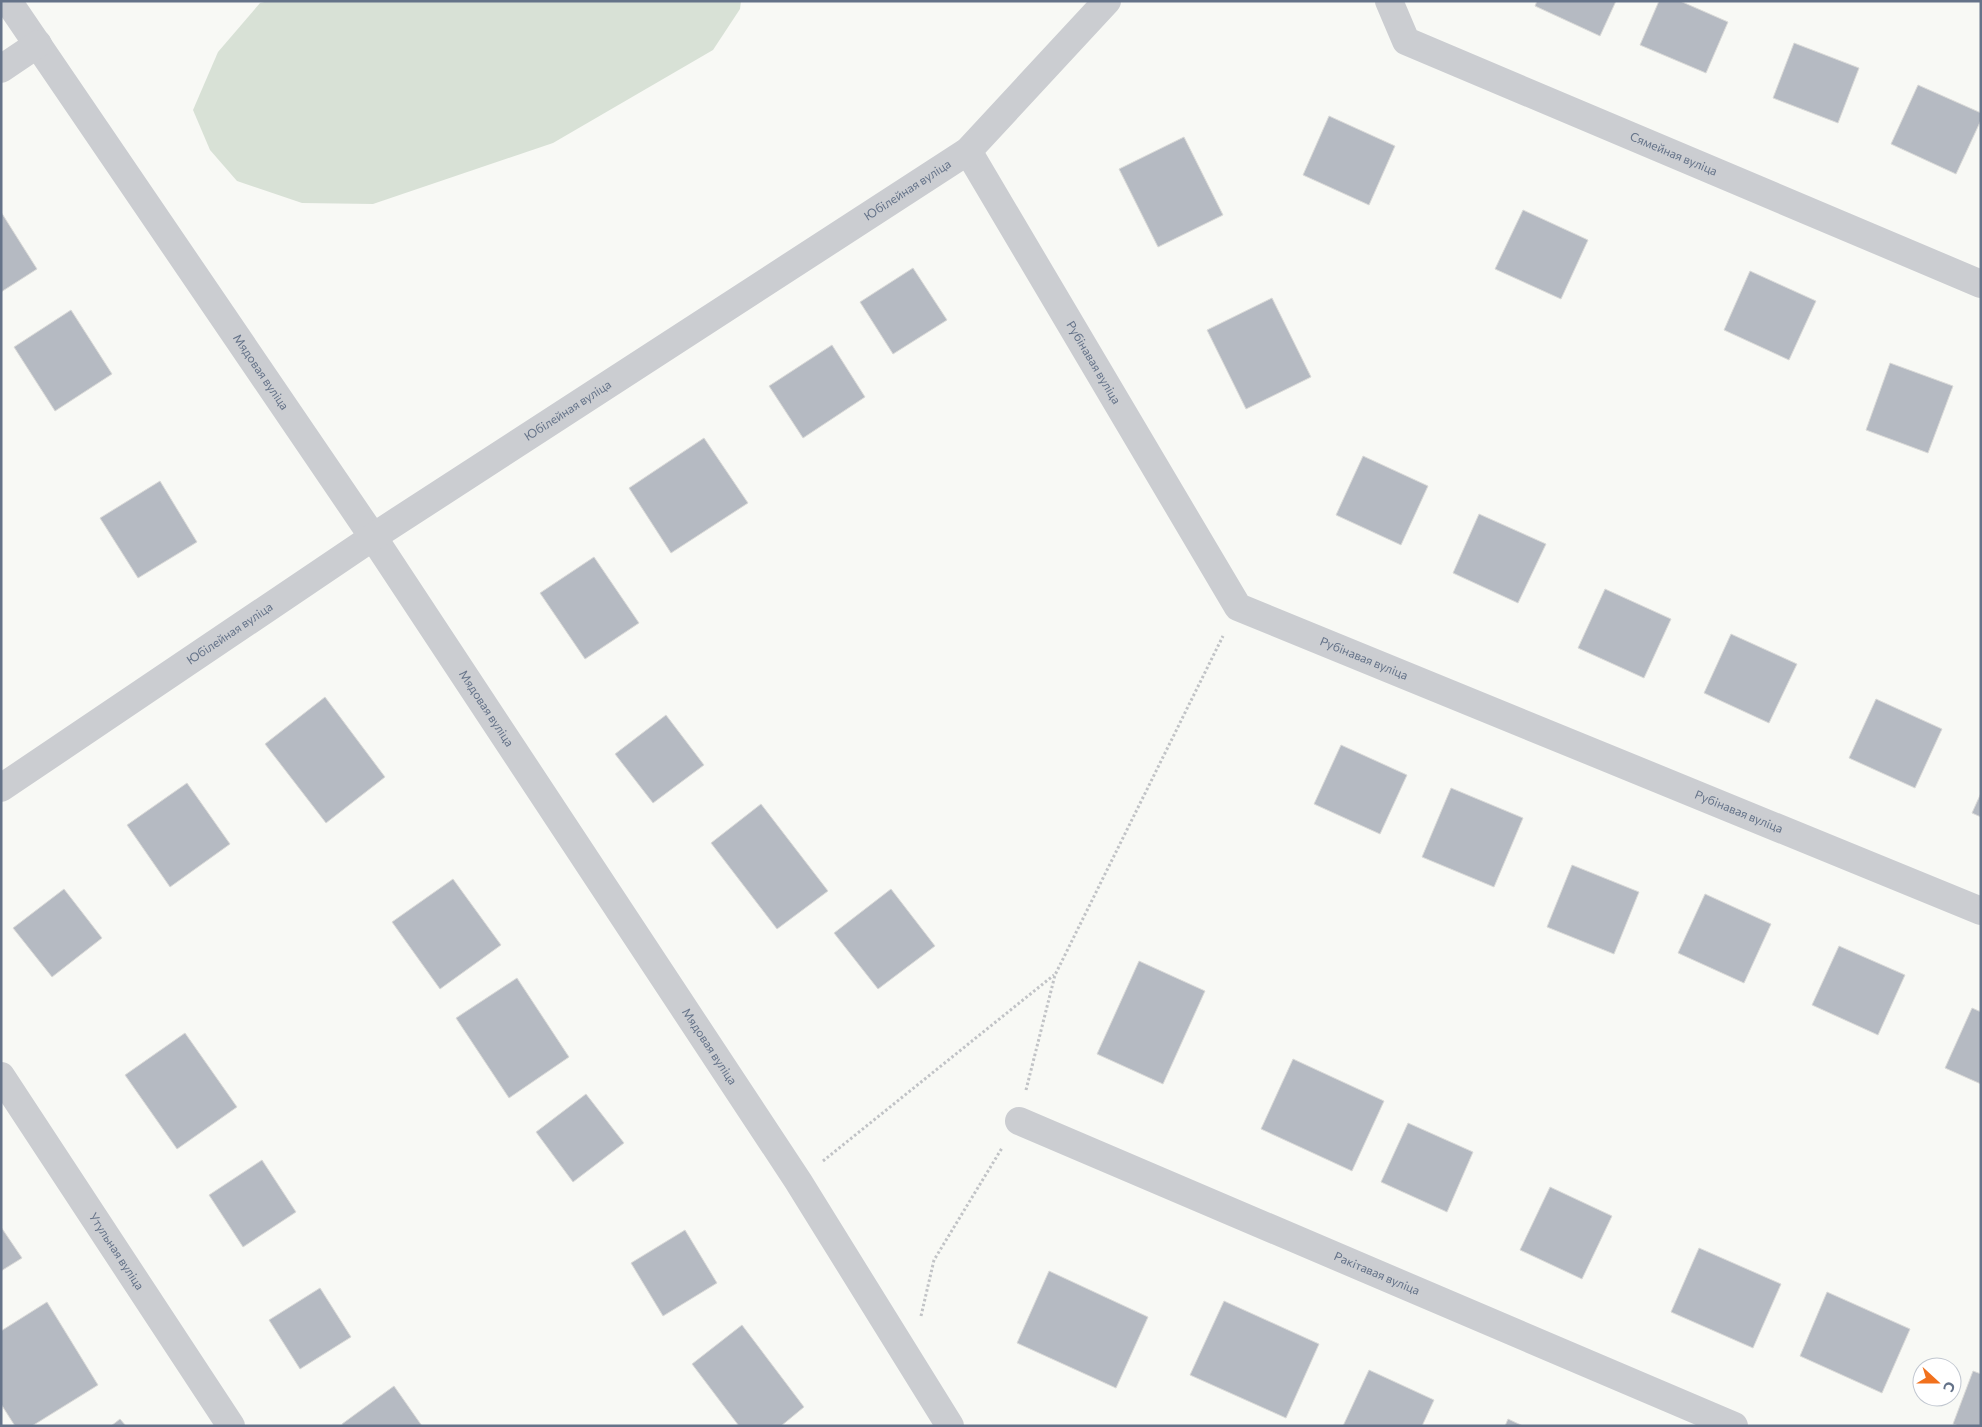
<svg xmlns="http://www.w3.org/2000/svg" width="1982" height="1427" font-family="Commissioner,sans-serif">
	<rect width="100%" height="100%" fill="#f8f9f5"/>
	<path fill="#d8e1d6" d="M269,1H741L740,9L713,50L553,143L373,204L302,203L237,181L210,150L193,110L218,52L260,3Z"/>
	<path fill="#b5bac2" stroke="#dadad8" d="M1537,1H1616L1600,36L1535,6Z
		M1659,1H1680L1728,22L1706,73L1640,45Z
		M1794,43L1859,68L1838,123L1773,98Z
		M1918,85L1981,113V120L1956,174L1891,144Z
		M1329,116L1395,146L1369,205L1303,175Z
		M1184,137L1223,215L1158,247L1119,169Z
		M1523,210L1588,240L1561,299L1495,269Z
		M1,212L37,269L1,292Z
		M913,268L947,320L893,354L860,302Z
		M1750,271L1816,301L1789,360L1724,330Z
		M1272,298L1311,377L1246,409L1207,330Z
		M71,310L112,374L55,411L14,347Z
		M832,345L865,397L803,438L769,386Z
		M1890,363L1953,386L1928,453L1866,430Z
		M704,438L748,503L671,553L629,488Z
		M1363,456L1428,486L1401,545L1336,515Z
		M160,481L197,542L138,578L100,518Z
		M1479,514L1546,544L1518,603L1453,573Z
		M594,557L639,623L585,659L540,593Z
		M1605,589L1671,619L1644,678L1578,648Z
		M1731,634L1797,664L1769,723L1704,693Z
		M325,697L385,777L326,823L265,744Z
		M1876,699L1942,729L1915,788L1849,758Z
		M666,715L704,765L653,803L615,754Z
		M1341,745L1407,775L1380,834L1314,804Z
		M187,783L230,844L170,887L127,825Z
		M1451,788L1523,818L1494,887L1422,857Z
		M1981,793V817L1972,813Z
		M761,804L828,891L777,929L711,843Z
		M1572,865L1639,892L1614,954L1547,927Z
		M453,879L501,945L440,989L392,922Z
		M64,889L102,938L52,977L13,928Z
		M891,889L935,946L878,989L834,933Z
		M1705,894L1771,924L1744,983L1678,953Z
		M1839,946L1905,975L1878,1035L1812,1005Z
		M1139,961L1205,991L1163,1084L1097,1054Z
		M517,978L569,1057L509,1098L456,1018Z
		M1972,1008L1981,1012V1084L1945,1068Z
		M185,1033L237,1107L177,1149L125,1075Z
		M1293,1059L1384,1101L1352,1171L1261,1129Z
		M586,1094L624,1143L573,1182L536,1132Z
		M1408,1123L1473,1152L1447,1212L1381,1182Z
		M262,1160L296,1212L243,1247L209,1195Z
		M1550,1187L1612,1216L1582,1279L1520,1250Z
		M1,1227L22,1258L1,1271Z
		M685,1230L717,1283L663,1316L631,1263Z
		M1699,1248L1781,1284L1753,1348L1671,1312Z
		M1049,1271L1148,1317L1116,1388L1017,1343Z
		M320,1288L351,1337L300,1369L269,1320Z
		M1827,1292L1910,1329L1882,1393L1800,1356Z
		M1224,1301L1319,1344L1286,1418L1190,1375Z
		M47,1302L98,1385L32,1426H15L1,1404V1331Z
		M742,1325L804,1407L781,1426H739L692,1364Z
		M1369,1370L1434,1400L1422,1426H1343Z
		M1973,1371L1981,1374V1426H1959L1953,1424Z
		M394,1386L422,1426H343L342,1424Z
		M120,1419L126,1426H111Z
		M1508,1419L1523,1426H1505Z"/>
	<g fill="none" stroke-linecap="round" stroke-linejoin="round">
		<path stroke="#c1c3c6" stroke-width="3" stroke-dasharray="2.5 2.5" stroke-linecap="butt" d="M1026,1090L1055,975L1223,636
			M823,1161L1054,975
			M921,1316L934,1260L1002,1148"/>
		<g stroke="#cbcdd1" stroke-width="28">
			<path id="s1" d="M8,1L373,537L798,1181L950,1426"/>
			<path id="s2" d="M1389,1L1406,41L1981,284"/>
			<path d="M1,69L38,44"/>
			<path id="s3" d="M968,151L1238,607L1981,911"/>
			<path id="s4" d="M1,788L373,537L968,151L1107,1"/>
			<path id="s5" d="M1,1076L231,1426"/>
			<path id="s6" d="M1019,1121L1734,1426"/>
		</g>
	</g>
	<g text-anchor="middle" stroke-width="5" stroke-linejoin="round" paint-order="stroke">
		<g font-size="12" fill="#657389" stroke="#fff">
			<text dy="4" stroke="none"><textPath href="#s2" startOffset="334">Сямейная вуліца</textPath></text>
			<text dy="4" stroke="none"><textPath href="#s4" startOffset="1086">Юбілейная вуліца</textPath></text>
			<text dy="4" stroke="none"><textPath href="#s3" startOffset="246">Рубінавая вуліца</textPath></text>
			<text dy="4" stroke="none"><textPath href="#s1" startOffset="449">Мядовая вуліца</textPath></text>
			<text dy="4" stroke="none"><textPath href="#s4" startOffset="681">Юбілейная вуліца</textPath></text>
			<text dy="4" stroke="none"><textPath href="#s4" startOffset="276">Юбілейная вуліца</textPath></text>
			<text dy="4" stroke="none"><textPath href="#s3" startOffset="666">Рубінавая вуліца</textPath></text>
			<text dy="4" stroke="none"><textPath href="#s1" startOffset="854">Мядовая вуліца</textPath></text>
			<text dy="4" stroke="none"><textPath href="#s3" startOffset="1071">Рубінавая вуліца</textPath></text>
			<text dy="4" stroke="none"><textPath href="#s1" startOffset="1259">Мядовая вуліца</textPath></text>
			<text dy="4" stroke="none"><textPath href="#s5" startOffset="210">Утульная вуліца</textPath></text>
			<text dy="4" stroke="none"><textPath href="#s6" startOffset="389">Ракітавая вуліца</textPath></text>
		</g>
	</g>
	<rect width="1982" height="1427" fill="none" stroke="#657389" stroke-width="5"/>
	<g transform="translate(1937 1382) rotate(111)"><circle r="24" fill="#ffffff" stroke="#c1c7d0"/>
	<path d="M0-4L9 19L0 12L-9 19Z" fill="#f1711d"/>
	<text y="-8" font-size="14" font-weight="bold" text-anchor="middle" fill="#657389">С</text>
	</g>
</svg>
